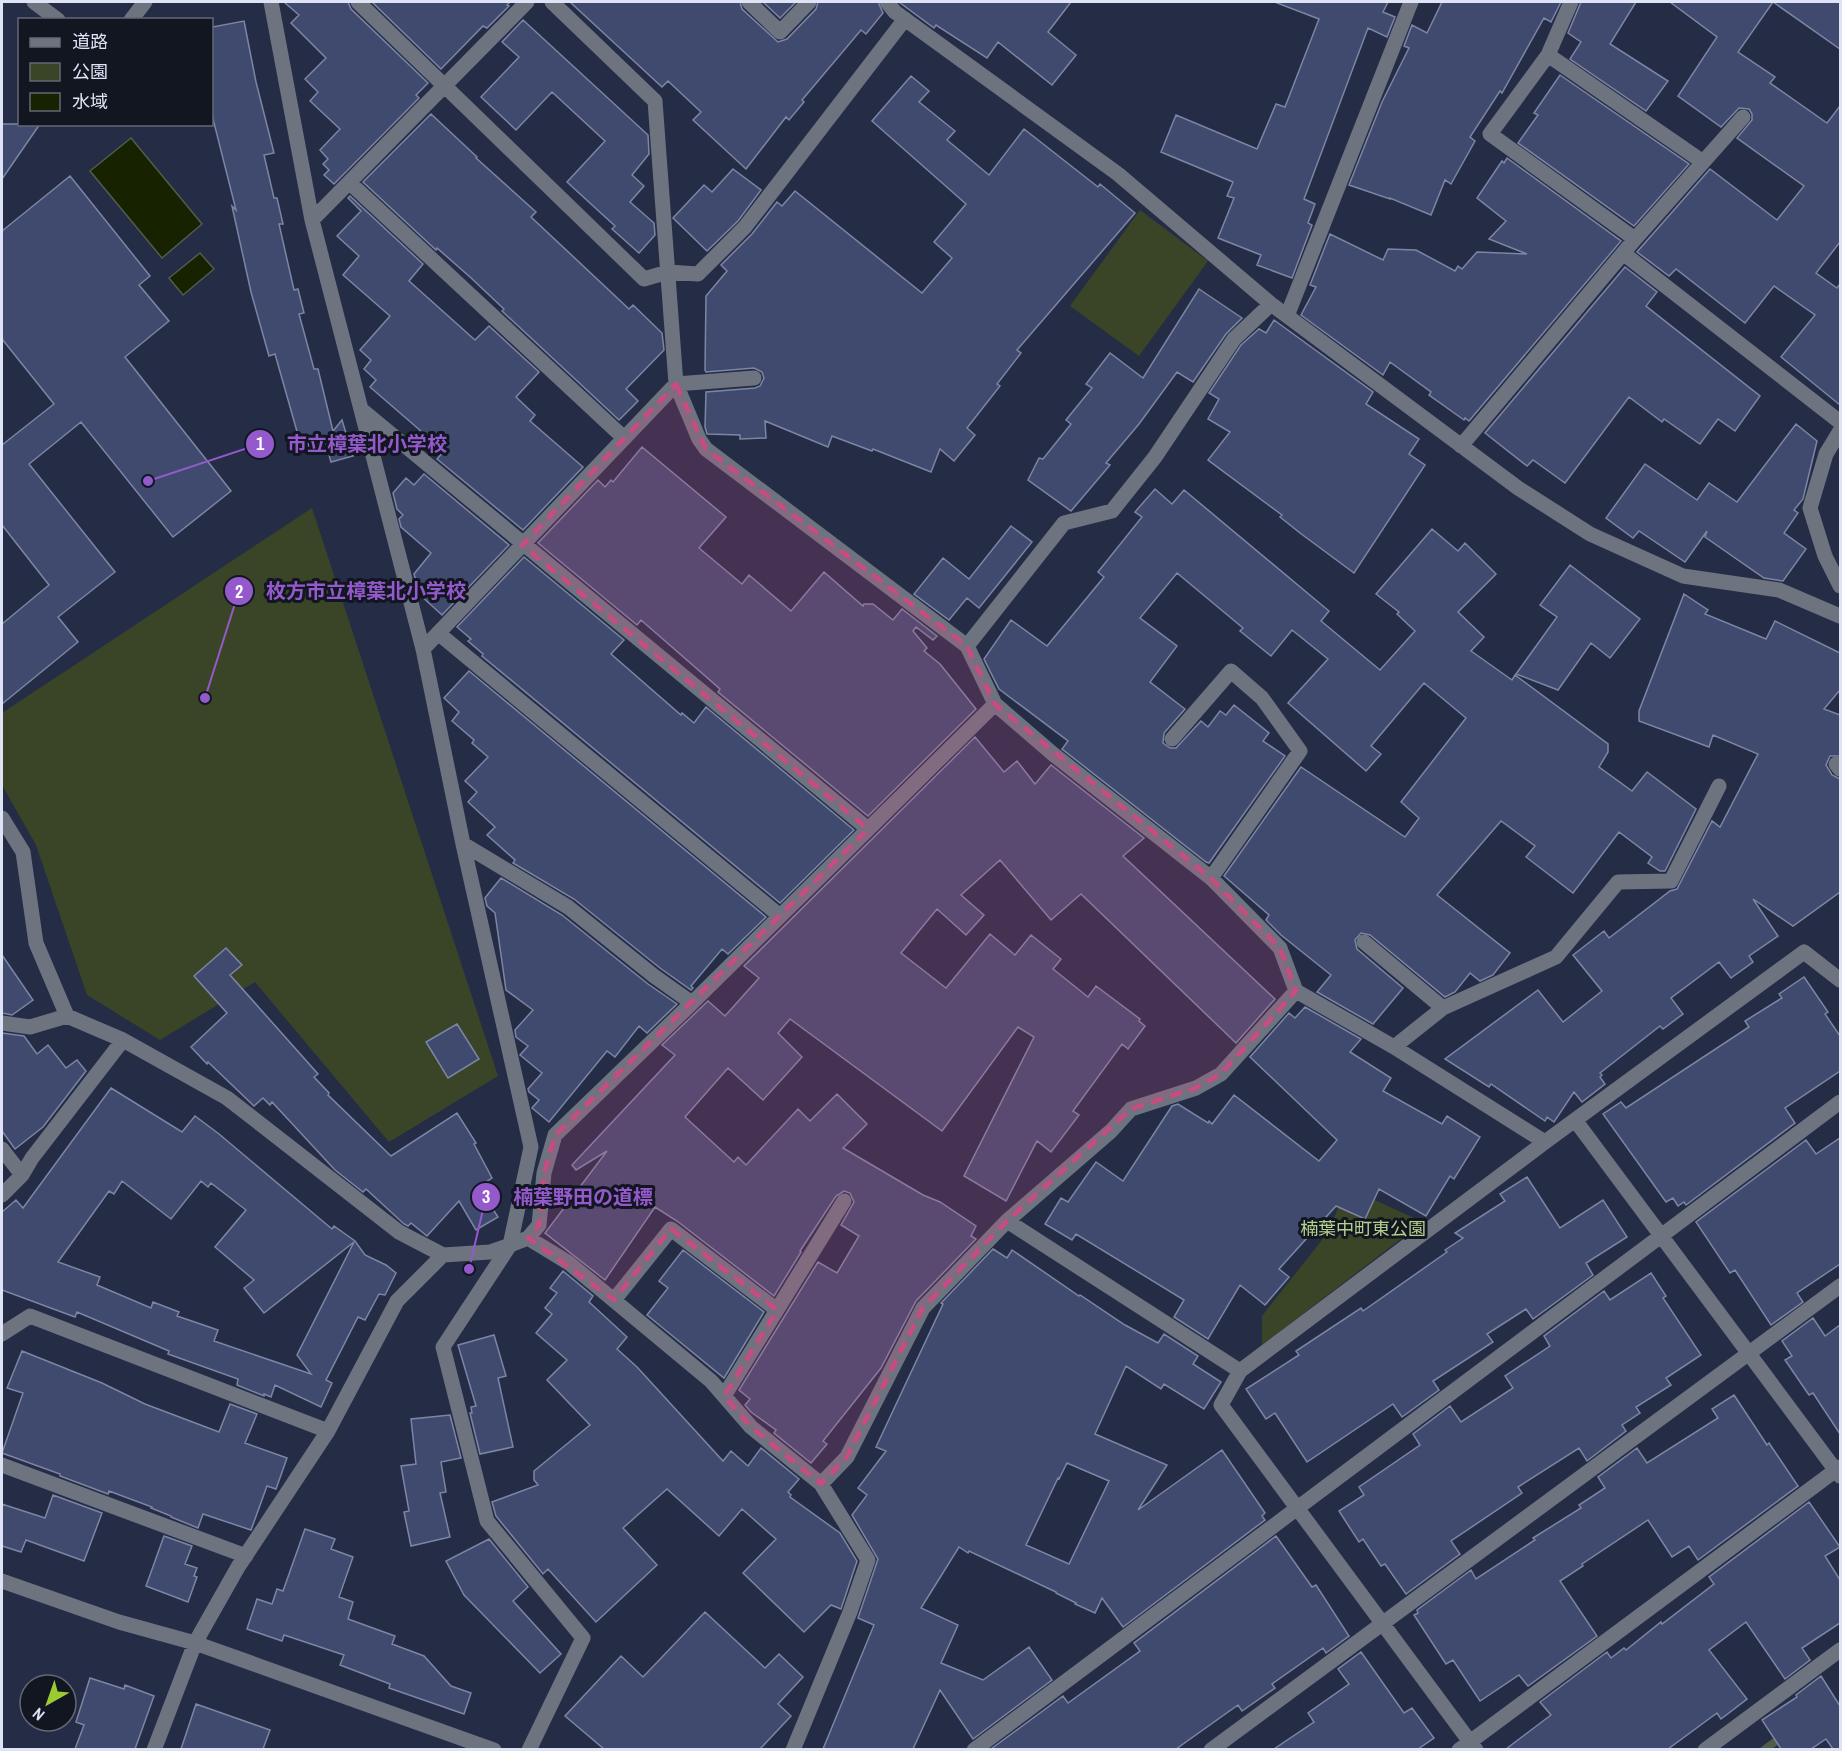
<svg xmlns="http://www.w3.org/2000/svg" width="1842" height="1751" font-family="'Archivo Narrow','Noto Sans JP',sans-serif">
	<rect width="100%" height="100%" fill="#252c46"/>
	<path fill="#3a4527" d="M1140,210L1208,261L1139,356L1070,306Z
		M312,508L498,1076L389,1142L255,982L160,1040L87,995L36,845L2,785V713Z
		M1346,1187L1423,1222L1262,1345V1316L1329,1231Z"/>
	<path fill="#162200" stroke="#525c4a" stroke-width="1.5" d="M131,138L202,224L162,258L90,171Z
		M200,253L214,269L183,295L169,278Z"/>
	<g fill="none" stroke-linecap="round" stroke-linejoin="round">
		<path stroke="#525c4a" stroke-width="8" d="M1764,1750L1783,1736"/>
	</g>
	<path fill="#3f4a6e" stroke="#7c86a4" stroke-width="1.5" fill-rule="evenodd" d="M284,2H348L351,9L428,83L416,95L419,98L334,184L324,175L329,170L323,164L328,159L320,150L340,129L310,101L318,92L305,79L326,58L291,23L299,15Z
		M372,2H510L507,5L509,6L487,28L483,26L441,69Z
		M570,2H740L742,9L778,42L787,39L816,9L818,2H878L883,13L866,34L861,30L802,100L804,102L789,120L786,117L746,169L693,120L701,112L668,81L662,87Z
		M763,2H796L780,18Z
		M899,2H1071L1048,32L1076,55L1052,85L998,42L987,58L936,25L934,28Z
		M1278,2H1388L1383,12L1395,17L1387,37L1368,28L1304,199L1315,204L1308,223L1312,225L1292,278L1257,265L1261,255L1218,238L1234,198L1227,196L1233,182L1161,152L1176,115L1257,149L1276,104L1285,107L1319,19L1277,3Z
		M1442,2H1561L1551,22L1544,18L1502,93L1500,91L1470,137L1475,141L1451,184L1445,180L1431,215L1390,198V199L1349,185L1382,102L1409,48L1404,46L1412,25L1427,33Z
		M1581,2H1636L1610,44L1668,81L1646,111L1570,59L1581,42L1568,33Z
		M1670,2H1840V49L1773,2L1738,52L1775,77L1770,83L1827,123L1840,106V242L1816,273L1837,288L1840,284V405L1781,357L1815,315L1774,286L1745,323L1676,269L1669,276L1637,252L1710,169L1777,220L1804,186L1737,138L1752,120V114L1749,109L1739,108L1721,127L1678,96L1717,37Z
		M523,20L648,135L649,154L632,175L644,186L630,202L654,223L655,235L639,253L612,229L615,226L567,182L605,141L552,92L516,130L481,97L519,57L502,42Z
		M244,21L256,82L274,153L264,155L274,198H277L283,224H279L294,290L298,289L304,313L299,314L314,369H318L333,431L342,420L353,456L331,462L327,448L311,453L307,440L300,442L275,354L269,356L251,292L232,206L236,210L212,115V27Z
		M1560,75L1689,164L1634,226L1518,143L1538,115L1534,113Z
		M911,76L929,91L919,102L955,131L947,140L989,175L1024,129L1098,187L1100,184L1135,213L1017,350L1021,353L997,384L1000,386L967,428L975,435L954,461L940,449L931,472L873,449L872,451L832,436L828,447L765,421L766,438L740,439V435L707,434L705,427L706,392L755,388L760,386L764,378L762,372L754,368L706,372L705,370L706,296L727,271L721,265L752,234L777,202L782,206L795,191L922,293L952,258L934,242L966,204L872,121Z
		M431,114L477,157L476,158L536,212L531,217L629,309L633,305L662,333L664,350L626,389L638,401L619,420L502,311L504,309L470,277L437,248L436,250L363,182Z
		M2,124H40L2,179Z
		M1507,158L1621,241L1469,421L1465,418L1464,420L1429,395L1431,392L1390,362L1383,375L1301,315L1316,287L1310,285L1330,234L1383,260L1388,249L1416,250L1455,271L1458,266L1462,269L1477,252L1527,254L1489,239L1506,221L1477,198L1502,161L1504,163Z
		M733,169L761,190L738,221L707,251L673,218L704,185L712,192Z
		M70,176L150,276L139,285L169,321L125,357L231,491L173,537L81,422L29,464L115,572L58,617L78,642L2,704V624L49,585L2,525V445L54,404L2,339V231Z
		M350,196L423,264L409,281L475,340L489,326L539,372L516,397L535,415L530,421L583,467L523,530L437,459L444,451L370,387L376,380L364,369L371,360L360,350L390,316L343,275L359,256L337,236L361,211L348,198Z
		M1625,267L1657,292L1646,306L1760,396L1735,431L1718,419L1700,444L1664,419L1662,422L1629,397L1565,483L1533,460L1527,466L1485,433Z
		M1199,289L1242,318L1226,334L1193,382L1177,372L1139,424L1106,463L1110,465L1071,511L1028,480L1039,458L1043,459L1071,424L1066,420L1092,388L1086,384L1110,353L1143,378Z
		M1274,320L1373,392L1366,404L1419,439L1409,454L1425,465L1354,573L1300,533L1280,517L1282,515L1208,460L1230,432L1208,419L1219,399L1209,393L1241,345L1259,329L1266,333Z
		M1796,424L1817,441L1803,499L1794,510L1798,513L1784,533L1806,549L1783,581L1764,578L1705,537L1707,531L1685,562L1639,531L1633,538L1606,518L1645,464L1697,500L1709,483L1737,502Z
		M642,447L726,517L699,548L742,584L749,575L791,611L824,572L863,606L864,604H873L893,620L902,609L937,636L933,640L916,627L913,631L927,648L924,651L940,664L976,709L868,816L718,692L720,689L641,620L637,625L538,543L598,480L605,487L611,480L613,482Z
		M424,474L509,545L442,615L419,594L423,588L416,581L414,574L431,553L401,527L399,519L403,515L397,509L393,493L406,478L414,485Z
		M1155,489L1172,504L1184,490L1329,611L1321,621L1380,670L1415,631L1397,614L1399,612L1376,594L1432,529L1458,551L1465,543L1496,574L1458,612L1484,637L1471,651L1512,680L1515,675L1608,744V752L1599,767L1632,791L1647,772L1696,809L1665,871H1660L1648,863L1652,857L1619,832L1573,893L1526,857L1535,846L1501,821L1437,895L1510,953L1493,975L1480,981L1470,973L1455,992L1445,997L1370,935L1361,933L1355,940L1357,949L1403,988L1373,1024L1317,992L1331,975L1281,935L1266,920L1269,915L1224,876L1301,767L1405,837L1419,818L1401,802L1466,718L1424,683L1371,746L1381,754L1366,771L1288,703L1328,659L1292,630L1271,656L1240,631L1243,628L1177,573L1140,618L1177,646L1150,682L1185,709L1164,733L1163,743L1170,748H1176L1201,721L1208,727L1220,711L1226,715L1234,705L1269,733L1263,741L1285,756L1209,863L1206,862L1062,749L1068,741L999,689L984,659L1011,620L1047,646L1104,577L1098,572L1142,517L1135,512Z
		M1011,526L1032,542L979,608L967,598L949,620L914,594L943,558L969,579Z
		M524,557L624,640L611,654L681,715L682,713L694,723L706,707L854,830L780,903L482,656L483,654L468,641L471,639L457,627Z
		M1570,565L1640,619L1610,658L1591,643L1558,690L1516,674L1557,617L1540,605Z
		M1684,594L1708,610L1705,614L1766,639L1775,621L1840,653V690L1824,709L1840,715V756H1830L1826,765L1832,775L1840,779V892L1793,926L1753,899L1778,936L1749,956L1753,962L1731,978L1719,962L1671,998L1683,1014L1663,1029L1660,1026L1600,1073L1602,1075L1600,1077L1605,1084L1582,1102L1574,1092L1554,1122L1547,1117L1545,1121L1491,1084L1489,1087L1445,1059L1538,990L1563,1022L1602,991L1573,955L1604,931L1609,938L1670,891L1677,889L1712,821L1720,827L1758,754L1713,735L1709,747L1639,721V711Z
		M469,671L766,917L728,954L722,949L691,986L693,988L691,990L660,968L574,899L513,863L515,860L487,835L495,827L468,802L477,792L465,781L488,757L472,743L474,740L452,721L459,712L444,698Z
		M975,737L1004,772L1017,761L1035,784L1051,765L1144,838L1123,856L1275,999L1236,1043L1081,894L1051,920L1000,860L961,895L984,915L966,935L937,909L901,953L946,988L990,934L1015,955L1031,935L1061,959L1053,969L1088,997L1096,986L1140,1019L1139,1021L1145,1026L1128,1049L1122,1044L1073,1111L1079,1115L1051,1152L1037,1141L1006,1201L964,1176L1034,1037L1018,1027L942,1131L790,1019L778,1033L802,1057L763,1100L728,1068L685,1117L734,1162L738,1157L746,1165L798,1109L810,1121L837,1094L867,1124L843,1148L923,1195L940,1202L976,1226L971,1236L976,1239L916,1301L881,1368L823,1441L827,1444L811,1463L774,1433L776,1430L751,1412L745,1405L750,1399L739,1390L818,1262L837,1273L859,1236L841,1225L854,1202L850,1193L844,1191L836,1196L800,1251L801,1252L774,1296L677,1221L655,1207L605,1280L545,1233L607,1151L576,1170L572,1165L675,1055L662,1045L708,1001L725,1016L759,978L744,966Z
		M501,878L562,915L648,984L677,1004L647,1033L639,1026L615,1057L607,1051L549,1122L532,1108L539,1100L529,1092L528,1089L542,1073L520,1055L528,1046L516,1037L515,1030L533,1010L506,990L495,913L487,906L485,898Z
		M226,948L242,965L230,975L318,1074L314,1077L329,1093L328,1095L391,1156L457,1113L476,1143L474,1144L492,1178L486,1182L496,1199L489,1203L498,1217L476,1230L459,1201L427,1236L411,1223L408,1226L404,1224L366,1189L363,1192L335,1170L272,1102L270,1105L263,1098L254,1106L208,1062L207,1064L191,1047L227,1013L194,976Z
		M2,955L33,1000L12,1015L2,1013Z
		M1804,977L1828,1012L1825,1014L1840,1036V1071L1785,1108L1795,1123L1686,1205L1684,1202L1678,1206L1673,1198L1666,1202L1603,1114L1621,1102L1626,1108L1749,1027L1745,1021L1782,998L1779,994Z
		M1305,1007L1361,1039L1350,1052L1391,1078L1383,1091L1442,1124L1447,1116L1480,1137L1454,1179L1450,1176L1426,1216L1379,1189L1365,1219L1336,1206L1279,1269L1289,1277L1265,1305L1240,1285L1208,1339L1174,1317L1184,1300L1076,1234L1072,1240L1045,1224L1061,1198L1068,1202L1096,1162L1123,1181L1172,1106L1178,1104L1208,1123L1209,1121L1212,1124L1234,1095L1319,1161L1337,1140L1250,1057L1289,1013L1295,1018Z
		M457,1024L479,1059L448,1078L426,1042Z
		M2,1033L24,1036L37,1054L48,1045L66,1068L77,1060L86,1071L43,1127L15,1149L2,1131Z
		M111,1088L182,1132L195,1116L219,1134L332,1229L334,1226L355,1241L365,1255L386,1265L396,1273L385,1295L379,1294L365,1320L358,1317L326,1380L332,1383L321,1407L275,1385L271,1397L264,1394V1396L237,1385L238,1379L168,1354L169,1351L77,1312L75,1317L2,1290V1212L16,1200L23,1208ZM122,1181L171,1219L201,1181L208,1187L211,1183L246,1210L215,1247L254,1280L244,1288L264,1313L354,1242L297,1355L311,1374L214,1341L218,1330L177,1316L179,1312L153,1302L151,1308L97,1285L100,1277L58,1262L109,1191L114,1194Z
		M1840,1138V1264L1797,1293L1803,1302L1771,1325L1735,1270L1730,1273L1696,1222L1806,1140L1816,1154Z
		M1527,1177L1560,1228L1603,1200L1627,1237L1586,1263L1593,1275L1533,1319L1526,1309L1487,1334L1493,1342L1433,1381L1439,1390L1402,1417L1393,1404L1307,1462L1275,1413L1266,1419L1246,1389L1299,1355L1296,1351L1361,1308L1363,1311L1447,1252L1445,1250L1463,1238L1455,1233L1505,1201L1500,1194Z
		M993,1249L1007,1258L1012,1250L1079,1296L1080,1295L1125,1325L1158,1343L1164,1334L1198,1356L1193,1364L1221,1382L1204,1409L1164,1384L1161,1389L1126,1366L1095,1434L1167,1465L1138,1510L1222,1450L1265,1513L1262,1516L1265,1520L1123,1627L1102,1598L1095,1613L1075,1604L1076,1603L1056,1593V1592L969,1551L968,1553L959,1547L921,1608L958,1625L941,1663L983,1680L1029,1647L1052,1680L973,1739L940,1690L913,1749H823L874,1625L858,1618L878,1559L852,1515L867,1495L858,1488L886,1451L876,1447L943,1304L941,1303ZM1067,1463L1109,1481L1069,1564L1026,1545L1058,1478L1059,1479Z
		M683,1250L764,1312L724,1378L647,1315L668,1288L659,1281Z
		M563,1271L593,1296L589,1302L627,1337L617,1349L637,1367L723,1461L731,1451L748,1466L761,1448L799,1479L788,1492L791,1495L790,1497L840,1533L857,1561L841,1609L831,1605L804,1632L743,1573L776,1539L742,1509L719,1536L667,1489L623,1528L657,1565L596,1622L548,1569L543,1574L496,1516L492,1502L538,1485L534,1480V1471L590,1425L547,1380L567,1360L536,1333L552,1314L545,1308L557,1293L550,1288Z
		M1651,1273L1666,1296L1663,1298L1701,1355L1666,1378L1671,1385L1636,1407L1640,1413L1622,1425L1626,1431L1587,1461L1579,1448L1518,1487L1522,1493L1451,1541L1460,1554L1406,1594L1385,1564L1381,1566L1363,1539L1359,1542L1339,1511L1364,1495L1359,1487L1420,1445L1413,1434L1450,1406L1461,1422L1513,1388L1505,1376L1550,1346L1544,1336L1604,1291L1610,1300Z
		M1813,1318L1825,1336L1840,1325V1434L1813,1393L1809,1395L1785,1360L1792,1356L1782,1341Z
		M494,1335L506,1376L498,1378L513,1447L480,1454L470,1413H472L471,1407L476,1406L458,1345Z
		M22,1351L102,1383L145,1404L219,1432L230,1404L257,1414L245,1443L287,1458L276,1489L267,1486L251,1530L203,1514L198,1528L171,1517V1516L151,1508L152,1507L109,1491L108,1494L60,1476V1474L2,1453L23,1393L7,1388Z
		M1734,1395L1767,1445L1769,1443L1798,1486L1698,1560L1689,1546L1672,1557L1648,1520L1582,1564L1583,1566L1560,1581L1597,1636L1528,1686L1519,1675L1480,1701L1453,1660L1446,1664L1414,1615L1418,1613L1417,1610L1471,1570L1476,1579L1535,1540L1533,1538L1581,1508L1579,1505L1605,1488L1598,1477L1637,1448L1647,1463L1718,1418L1712,1409Z
		M450,1415L461,1458L441,1462L446,1492L440,1493L450,1537L411,1546L404,1512L409,1511L401,1466L416,1464L411,1419Z
		M53,1495L102,1513L84,1561L26,1540L21,1552L2,1546V1504L45,1518Z
		M1809,1502L1840,1547L1825,1556L1840,1580V1623L1802,1648L1810,1660L1785,1679L1746,1622L1709,1650L1747,1699L1721,1719L1717,1713L1668,1749H1506L1551,1715L1540,1702L1607,1652L1611,1658L1624,1648L1626,1650L1661,1622L1662,1624L1714,1584L1709,1577Z
		M305,1529L335,1539L331,1549L353,1557L339,1597L353,1602L348,1619L395,1636L392,1644L424,1656L451,1686L471,1693L464,1714L389,1688L390,1684L340,1665L344,1655L284,1635L282,1641L247,1629L257,1599L272,1604L277,1589L283,1591Z
		M164,1536L192,1546L185,1564L197,1568L194,1576L197,1577L188,1602L146,1586Z
		M1276,1536L1312,1587L1316,1585L1349,1636L1326,1653L1323,1648L1272,1684L1275,1688L1242,1711L1238,1705L1176,1749H991L1063,1696L1068,1703L1140,1651L1134,1643Z
		M489,1539L528,1587L513,1601L561,1654L540,1673L464,1595L446,1561Z
		M705,1612L765,1668L779,1654L803,1677L778,1704L791,1716L760,1749H604L565,1716L621,1656L643,1677Z
		M1361,1652L1404,1713L1412,1708L1434,1738L1418,1749H1274L1314,1722L1308,1713L1349,1684L1338,1669Z
		M1821,1676L1840,1706V1749H1833L1826,1739L1811,1749H1781L1762,1720L1797,1697L1796,1695Z
		M90,1678L124,1689L125,1685L154,1696L135,1749H75L84,1725L76,1722Z
		M196,1704L270,1730L263,1749H181Z"/>
	<g fill="none" stroke-linecap="round" stroke-linejoin="round">
		<path stroke="#6e7380" stroke-width="15" d="M34,2L58,20
			M358,2L644,279L668,272L698,274L745,227L905,19
			M552,2L655,101L676,384L699,439L706,449L967,646
			M749,2L780,32L809,2
			M887,2L895,12L1118,174L1271,304L1518,488L1590,534L1683,576L1779,590L1840,616
			M131,20L145,2
			M1548,55L1703,162
			M350,183L624,438
			M312,220L527,2
			M1635,239L1743,117
			M1623,253L1840,422
			M1271,304L1234,339L1155,457L1112,511L1064,523L967,646L995,704L1053,754L1211,878L1280,948L1296,991L1394,1047
			M1287,316L1411,2
			M362,410L868,829
			M1840,431L1826,454L1810,508L1825,556L1840,586
			M1461,446L1635,239L1490,134L1548,55L1571,2
			M438,633L780,916
			M423,649L676,384L754,378
			M1172,739L1231,671L1262,698L1300,751L1211,878
			M1836,764L1840,769
			M2,818L23,852L36,943L67,1016L123,1040L227,1098L399,1232L443,1255
			M463,844L568,907L654,976L692,1003L995,704
			M1364,942L1443,1008
			M2,1023L30,1027L67,1016
			M1575,1120L1840,1476
			M1545,1142L1394,1047L1443,1008L1556,957L1618,882L1671,881L1719,786
			M2,1149L22,1175
			M2,1195L22,1175L32,1158L123,1040
			M1007,1221L1240,1371
			M528,1238L539,1225L544,1173L555,1135L692,1003
			M614,1300L671,1229L777,1310
			M2,1334L30,1316L328,1431
			M724,1396L844,1201
			M2,1465L246,1556
			M821,1484L847,1457L923,1308L1007,1221L1111,1131L1131,1109L1196,1088L1221,1074L1296,991
			M2,1581L119,1622L195,1643L494,1750
			M154,1750L195,1643L238,1567L328,1431L397,1301L443,1255L490,1252L510,1245L531,1147L463,844L423,649L312,220L271,2
			M529,1750L583,1638L487,1521L443,1347L510,1245L528,1238L569,1263L711,1381L751,1427L821,1484L868,1560L850,1612L793,1750
			M974,1750L1840,1102
			M1211,1750L1840,1286
			M1459,1750L1840,1467
			M1476,1750L1221,1405L1240,1371L1545,1142L1804,952L1840,980
			M1705,1750L1840,1650"/>
	</g>
	<path fill="#c94b82" fill-opacity="0.2" stroke="#c94b82" stroke-width="4.5" stroke-dasharray="12 8" stroke-linejoin="round" d="M676,384L706,449L967,646L995,704L1211,878L1280,948L1296,991L1221,1074L1196,1088L1131,1109L1007,1221L923,1308L847,1457L821,1484L751,1427L724,1396L777,1310L671,1229L614,1300L528,1238L539,1225L544,1173L555,1135L868,829L522,545Z"/>
	<g text-anchor="middle" stroke-width="6" stroke-linejoin="round" paint-order="stroke">
		<g font-size="18" fill="#b5cf8d" stroke="#121621">
			<text x="1363" y="1235">楠葉中町東公園</text>
		</g>
	</g>
	<path fill="none" stroke="#945acc" stroke-width="2" d="M148 481L260 444M205 698L239 591M469 1269L486 1197"/>
	<g fill="#945acc" stroke="#121621" stroke-width="2">
		<circle cx="148" cy="481" r="6"/>
		<circle cx="205" cy="698" r="6"/>
		<circle cx="469" cy="1269" r="6"/>
		<circle cx="260" cy="444" r="15"/>
		<circle cx="239" cy="591" r="15"/>
		<circle cx="486" cy="1197" r="15"/>
	</g>
	<g font-size="18" text-anchor="middle" font-weight="bold" fill="#fff">
		<text x="260" y="450">1</text>
		<text x="239" y="598">2</text>
		<text x="486" y="1203">3</text>
	</g>
	<g font-size="20" text-anchor="middle" font-weight="bold" fill="#945acc" stroke="#121621" stroke-width="6" stroke-linejoin="round" paint-order="stroke">
		<text x="367" y="451">市立樟葉北小学校</text>
		<text x="366" y="598">枚方市立樟葉北小学校</text>
		<text x="583" y="1204">楠葉野田の道標</text>
	</g>
	<rect width="1842" height="1751" fill="none" stroke="#dee4f5" stroke-width="6"/>
	<rect x="18" y="18" width="195" height="108" fill="#121621" stroke="#646876" stroke-width="1.5"/>
	<rect x="30" y="38" width="30" height="9" fill="#6e7380" stroke="#646876" stroke-width="1.5"/>
	<text x="72" y="48" font-size="18" fill="#dee4f5">道路</text>
	<rect x="30" y="63" width="30" height="18" fill="#3a4527" stroke="#646876" stroke-width="1.5"/>
	<text x="72" y="78" font-size="18" fill="#dee4f5">公園</text>
	<rect x="30" y="93" width="30" height="18" fill="#162200" stroke="#646876" stroke-width="1.5"/>
	<text x="72" y="108" font-size="18" fill="#dee4f5">水域</text>
	<g transform="translate(48 1703) rotate(220)"><circle r="28" fill="#121621" stroke="#646876" stroke-width="1.5"/>
	<path d="M0-4.5L10 22L0 15L-10 22Z" fill="#9cca31"/>
	<text y="-9" font-size="16" font-weight="bold" text-anchor="middle" fill="#dee4f5">N</text>
	</g>
</svg>
